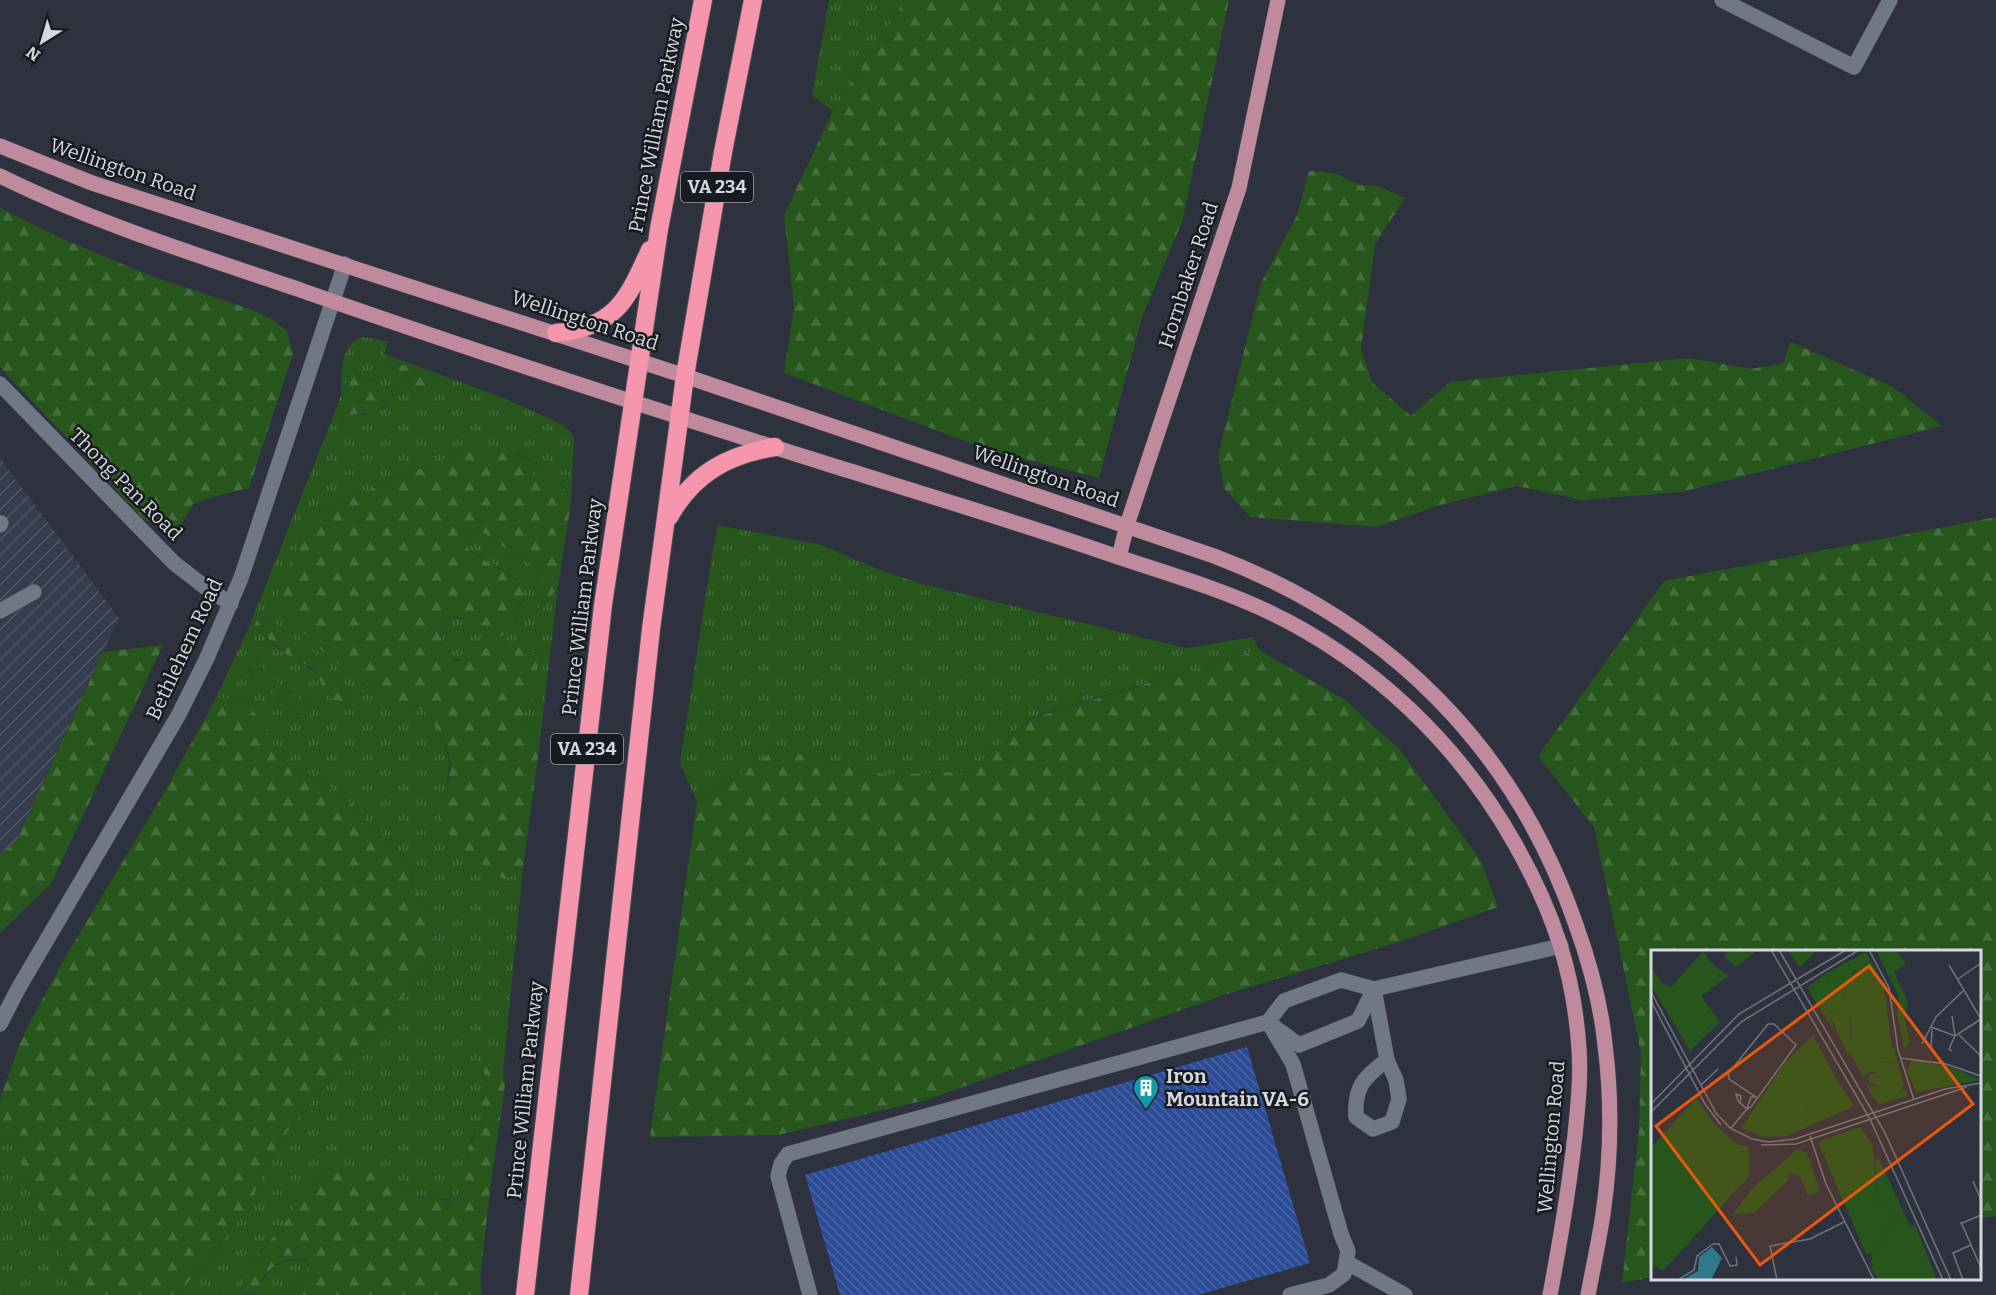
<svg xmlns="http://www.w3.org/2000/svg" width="1996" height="1295" font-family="Bitter,serif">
	<defs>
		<pattern id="industrial-furrows" width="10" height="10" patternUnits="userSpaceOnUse" patternTransform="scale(1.5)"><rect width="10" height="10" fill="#343c4d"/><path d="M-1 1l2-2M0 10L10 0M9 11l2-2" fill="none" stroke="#505766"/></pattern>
		<pattern id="grass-tufts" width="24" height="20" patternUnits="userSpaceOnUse" patternTransform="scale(1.5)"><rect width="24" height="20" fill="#26561c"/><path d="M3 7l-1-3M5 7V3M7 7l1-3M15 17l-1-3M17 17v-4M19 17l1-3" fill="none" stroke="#456e3d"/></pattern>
		<pattern id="forest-firs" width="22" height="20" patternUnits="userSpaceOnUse" patternTransform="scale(1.5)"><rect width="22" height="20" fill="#26561c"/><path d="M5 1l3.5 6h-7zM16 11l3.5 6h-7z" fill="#456e3d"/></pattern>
		<pattern id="building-back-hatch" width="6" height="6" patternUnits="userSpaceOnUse" patternTransform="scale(1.5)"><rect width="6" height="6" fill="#2c4c97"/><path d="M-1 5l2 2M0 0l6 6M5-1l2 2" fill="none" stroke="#4a65a5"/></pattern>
	</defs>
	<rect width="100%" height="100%" fill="#2d323e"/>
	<path fill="url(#industrial-furrows)" d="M0,458L119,618L16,842L0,854Z"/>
	<path fill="url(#grass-tufts)" fill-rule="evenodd" d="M829,0H905L833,111L812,96Z
		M362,337L388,341L384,354L506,399L563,425L570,431L574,438L571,502L566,489L563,486L531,479L533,472L544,471L543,467L519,455L462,452L317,511L330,657L369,689L410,707L423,709L429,714C447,751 457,758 441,799L520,873L523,868L503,1073L496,1063L483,1071L485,1074L488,1089L480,1099L481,1108L490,1114V1120C484,1125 477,1130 473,1136C463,1153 468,1188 455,1200L430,1199L414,1194L393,1179L332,1172L320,1179L299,1200L287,1220L251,1264L243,1294L244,1295H177L210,1257L243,1214L254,1195L266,1165L282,1138L357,1047L377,1030L428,965L435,941L428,909L412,886L410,868L402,852L354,806L325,783L278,758L270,735L242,703L232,699L221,698L214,702L249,627L331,422L332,425L344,416L353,414L365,415L387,406L399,390L382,386L376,381L361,378L356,372L349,375L341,396C342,374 338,347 362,337ZM388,359L446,380L448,382C438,388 427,385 417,388L412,379L402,374ZM263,617L273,622L291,638L316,654L349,690L363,701L352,705L334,700L317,673L277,648L258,630L256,621ZM256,661L271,677L309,706L310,714L299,715L277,699L249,670Z
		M718,525L821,545L877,569L922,584L1186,648L1253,637L1259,650L1032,717L969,771L888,775L777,749L697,802L680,763L713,549Z
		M475,530L484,533L511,552L542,570C546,582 541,590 537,601L554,594L558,587L538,757L537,749L523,714L531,703L537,653L508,644L482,649L472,658L464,660L451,658L442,649L443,624L449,616L467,620L490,639L515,622L517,608L524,602C522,595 521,585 517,579C511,568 439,548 475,530Z
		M17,1136L22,1142L23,1176L64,1259L75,1295H0V1137Z
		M301,1258L309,1263C308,1278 291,1285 282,1295H255C270,1269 269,1264 301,1258Z"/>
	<path fill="url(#forest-firs)" d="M905,0H1229L1182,222L1142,317L1099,478L989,450L784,373L794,308L784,215L833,111Z
		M1309,171L1334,173L1360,185L1378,186L1405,198L1375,244L1361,350L1372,382L1411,416L1450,382L1689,358L1751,369L1783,363L1791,342L1893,387L1942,426L1681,492L1582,500L1517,486L1440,505L1376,527L1250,517L1224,488L1218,456L1261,283L1297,215Z
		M0,208L56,236L151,276L250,309L272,319L287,331L293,354L249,488L220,495L193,504L174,538L144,519L8,376L0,367Z
		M386,359L446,380L448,382C439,388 426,386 415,388L410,377L403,374L394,375L385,366L383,361Z
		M354,371L361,378L376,381L382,386L399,390L402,393L393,402L369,414H353L341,417L334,426L331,422L349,375Z
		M508,451L545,468V471L533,472L530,477L533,480C552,480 566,482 571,502L558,587L544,608H538C534,596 547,586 542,570L511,552L484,533L475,530C440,548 508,568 516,578C522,584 524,591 525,599L517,608L515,622L505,634L496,639H490C476,630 467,615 449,616C443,622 442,630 442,638C442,654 454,665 470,658C474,657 477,652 481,650C496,641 528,643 539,657L531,703L523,714L537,749L538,757L523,868L520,873L504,879C485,867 438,835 439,810C440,794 451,781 450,765C450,748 436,729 429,714C419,706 403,707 390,701C366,690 281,622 278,595L308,520L317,511L462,452Z
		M1996,517V1216L1980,1219V952H1652V1277L1622,1283L1639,1130L1641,1053L1594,827L1538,756L1664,581Z
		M263,617L273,622L291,637L316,654L349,690L364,701L363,704L352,705L334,700L324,691L317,673L308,666L290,657L258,630L255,625L256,621Z
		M163,645L51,884L0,933V854L16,842L103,652Z
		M1259,650L1345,700L1400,750L1481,861L1498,907L1399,942L1227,994L926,1100L778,1135L650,1137L697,802L777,749L888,775L969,771L1032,718Z
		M253,659L279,683L309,706L310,714L304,716C290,712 248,676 247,662Z
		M221,698C240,697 259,714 268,730C273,739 274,749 278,758L325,783L354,806L402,852L410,868L412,886L428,909L431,918L435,950L428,965L377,1030L357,1047L282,1138L266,1165L254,1195L243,1214L210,1257L177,1295H75L64,1259L23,1176L20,1139L17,1136L0,1137V1099L18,1048L29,1024L66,956L161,798L214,702Z
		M487,1061C499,1061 505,1074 505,1085L490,1190L480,1279L482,1295H282C291,1285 308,1278 309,1263C304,1257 299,1258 292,1259C267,1265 266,1275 255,1295L243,1294L240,1290L251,1264L287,1220L298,1200L320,1179L332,1172L361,1167L388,1176L414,1194L421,1197L449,1201L459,1197L469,1146L477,1131L490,1120C490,1110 483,1111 477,1104L488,1089L485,1074L483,1071L484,1065Z"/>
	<path fill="url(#building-back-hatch)" d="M1247,1047L1310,1263L1198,1295H840L805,1175Z"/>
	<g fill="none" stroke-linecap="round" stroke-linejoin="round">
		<defs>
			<path id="minor" d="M1722,0L1854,67L1890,0
				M0,384L174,563L205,587L231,604
				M0,525L1,523
				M0,611L34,592
				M1374,989L1387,1060L1396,1080L1399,1099L1392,1122L1373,1129L1356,1117C1354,1087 1364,1077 1387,1060
				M1268,1022L1293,1064L1341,1234L1348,1251L1344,1274L1329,1285L1290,1295
				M0,1024L18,989L178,716L206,660L241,578L345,264
				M1273,1026L1299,1045L1358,1021L1374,989
				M1346,1262L1405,1295
				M810,1295L778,1176L781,1164L788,1154L1268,1022L1284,1001L1341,980L1374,989L1561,946"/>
			<path id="major" d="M0,146L92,183L685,376L1214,556C1389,622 1515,748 1576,925C1590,964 1601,1004 1605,1045C1612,1100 1611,1159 1603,1214C1599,1241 1593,1268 1588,1295
				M0,176C97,224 201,256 303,291C480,353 658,411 837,467C930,496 1023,524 1115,556C1166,573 1218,588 1267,611C1371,660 1459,744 1515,844C1553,911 1574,972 1579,1049C1581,1077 1578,1106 1575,1135C1569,1189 1560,1242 1550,1295
				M1119,557L1127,525L1239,188L1278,0"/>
			<path id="highway" d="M556,333C616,327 627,300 650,250
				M669,517C693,474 727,455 775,447
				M525,1295L603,605L659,229L703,0
				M579,1295L651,629L685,376L723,152L753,0"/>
		</defs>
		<use href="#minor" stroke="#4b4f59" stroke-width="16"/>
		<use href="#major" stroke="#4b4f59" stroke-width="16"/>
		<use href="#highway" stroke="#4b4f59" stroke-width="20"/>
		<use href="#minor" stroke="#717885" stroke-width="15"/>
		<use href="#major" stroke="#c08a9d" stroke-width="15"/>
		<use href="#highway" stroke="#f596ad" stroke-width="18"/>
	</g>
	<defs>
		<symbol id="building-pin" viewBox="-11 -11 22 30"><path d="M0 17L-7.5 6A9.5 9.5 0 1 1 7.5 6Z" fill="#0f9aa8" stroke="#171a1f"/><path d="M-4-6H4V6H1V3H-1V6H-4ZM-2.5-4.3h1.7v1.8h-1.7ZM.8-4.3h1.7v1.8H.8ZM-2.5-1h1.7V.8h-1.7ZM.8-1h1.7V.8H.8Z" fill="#fff"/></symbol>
	</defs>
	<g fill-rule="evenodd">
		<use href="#building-pin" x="1131" y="1073" width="30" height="40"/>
	</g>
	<g text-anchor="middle" stroke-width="5" stroke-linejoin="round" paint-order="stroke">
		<g fill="#171a1f" stroke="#9c9fa6" stroke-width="1.5">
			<rect x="681" y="172" width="72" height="30" rx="4.5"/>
			<rect x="551" y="734" width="72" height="30" rx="4.5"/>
		</g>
		<g font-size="18" font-weight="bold" fill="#d5d8e0">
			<text x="717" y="193">VA 234</text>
			<text x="587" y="755">VA 234</text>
		</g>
		<g font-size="20" fill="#d5d8e0" stroke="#171a1f">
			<text transform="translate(656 125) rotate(-79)" y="7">Prince William Parkway</text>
			<text transform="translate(123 169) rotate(19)" y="7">Wellington Road</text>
			<text transform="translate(1188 275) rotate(-72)" y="7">Hornbaker Road</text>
			<text transform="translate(585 320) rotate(18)" y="7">Wellington Road</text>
			<text transform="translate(1046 476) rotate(19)" y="7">Wellington Road</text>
			<text transform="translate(126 484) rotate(45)" y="7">Thong Pan Road</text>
			<text transform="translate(582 607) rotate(-83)" y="7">Prince William Parkway</text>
			<text transform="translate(184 649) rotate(-65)" y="7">Bethlehem Road</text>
			<text transform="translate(525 1090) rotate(-84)" y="7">Prince William Parkway</text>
			<text transform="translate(1551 1137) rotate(-85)" y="7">Wellington Road</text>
		</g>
		<g font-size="20" font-weight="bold" fill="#d5d8e0" stroke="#171a1f" text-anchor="start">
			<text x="1166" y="1083">Iron<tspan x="1166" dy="23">Mountain VA-6</tspan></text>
		</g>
	</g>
	<g transform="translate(1651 950)">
		<rect width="330" height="330" fill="#2d323e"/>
		<path d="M215,2L233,35L206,19L201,22L199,87L209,95L243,97L253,136L248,145L254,139L257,146L228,154L221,146L237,143L244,112L219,113L197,104L177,63L186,60L194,50V40L191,36L188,44V38L176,30L179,24L163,34L158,42L157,37L174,24ZM183,125L203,156L136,186L155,161L157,150L179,137ZM224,209H228L259,276L264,275L286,330H227L220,317L221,303L248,262L228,255Z" fill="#26561c"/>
		<path d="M75,0H106L85,17L74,7ZM136,0H166L149,17ZM225,0H245L255,14L243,22L257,52L253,66L259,93L253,98L246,64L248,47ZM52,1L60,13L78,26L50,46L69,72L39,101L0,35V17L12,34L20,37ZM206,19L233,35L241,98L211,96L200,88V26ZM179,24L176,30L188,38V44L191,36L194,40L193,56L177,63L184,81L158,42L163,34ZM162,85L183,125L179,137L157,150L155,161L136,186L113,187L90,178L135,111ZM198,101L209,102L219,113H244L247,125L237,143L221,146L215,133L219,137L229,136L218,133V126L225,123L221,120L212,127ZM265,110L300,117L330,130L265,142L256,122L260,111ZM46,148L63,174L86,194L98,197V226L12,321L0,314V197ZM209,177L221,194L228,255L248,262L221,303L215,304L167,192ZM147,199L156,203L169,241L157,246L149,226L139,223L137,230L104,262L81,265L103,237Z" fill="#26561c"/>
		<path d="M61,297L71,308L60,330H31L47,321L48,307Z" fill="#2e7a8a"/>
		<path fill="none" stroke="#70747f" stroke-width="1.5" d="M120,0L219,169L292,330M128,0L234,183L300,330M218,0L238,38L247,100L263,150M298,15L330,69M307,29L330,13M0,42L65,163L79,178L101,189L118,192L144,189L294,139L330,133M0,51L54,154L70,175M301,66L304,86L298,99L301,101M280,77L304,86L330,69M308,85L330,106M271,94L285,67L313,40M280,99L281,79M249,108L295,114L330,126M50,135L67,119M0,154L88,64L195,0M0,162L90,72L208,0M80,178L96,159L100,147H105L78,129L77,124L117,74H123L145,95L100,157L96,159L87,151L85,144L90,146L89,153M159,186L175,234L223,330M110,195L145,194L316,137M322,231L330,250M310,272L330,318M309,274L330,265M27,330L43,320L46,306L62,294H68L79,316L86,315L85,307M126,330L119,296L159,289L193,272M312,330L302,303L320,295"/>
		<path fill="#e8590c" fill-opacity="0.15" stroke="#e8590c" stroke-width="3" d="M218,16L322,154L109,315L5,176Z"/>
		<rect width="330" height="330" fill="none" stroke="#d5d8e0" stroke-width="3"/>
	</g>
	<g transform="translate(42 42) rotate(217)" stroke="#171a1f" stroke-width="4.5" paint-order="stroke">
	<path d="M0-4.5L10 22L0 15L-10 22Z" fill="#d5d8e0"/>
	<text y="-9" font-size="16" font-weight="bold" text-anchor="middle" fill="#d5d8e0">N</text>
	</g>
</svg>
